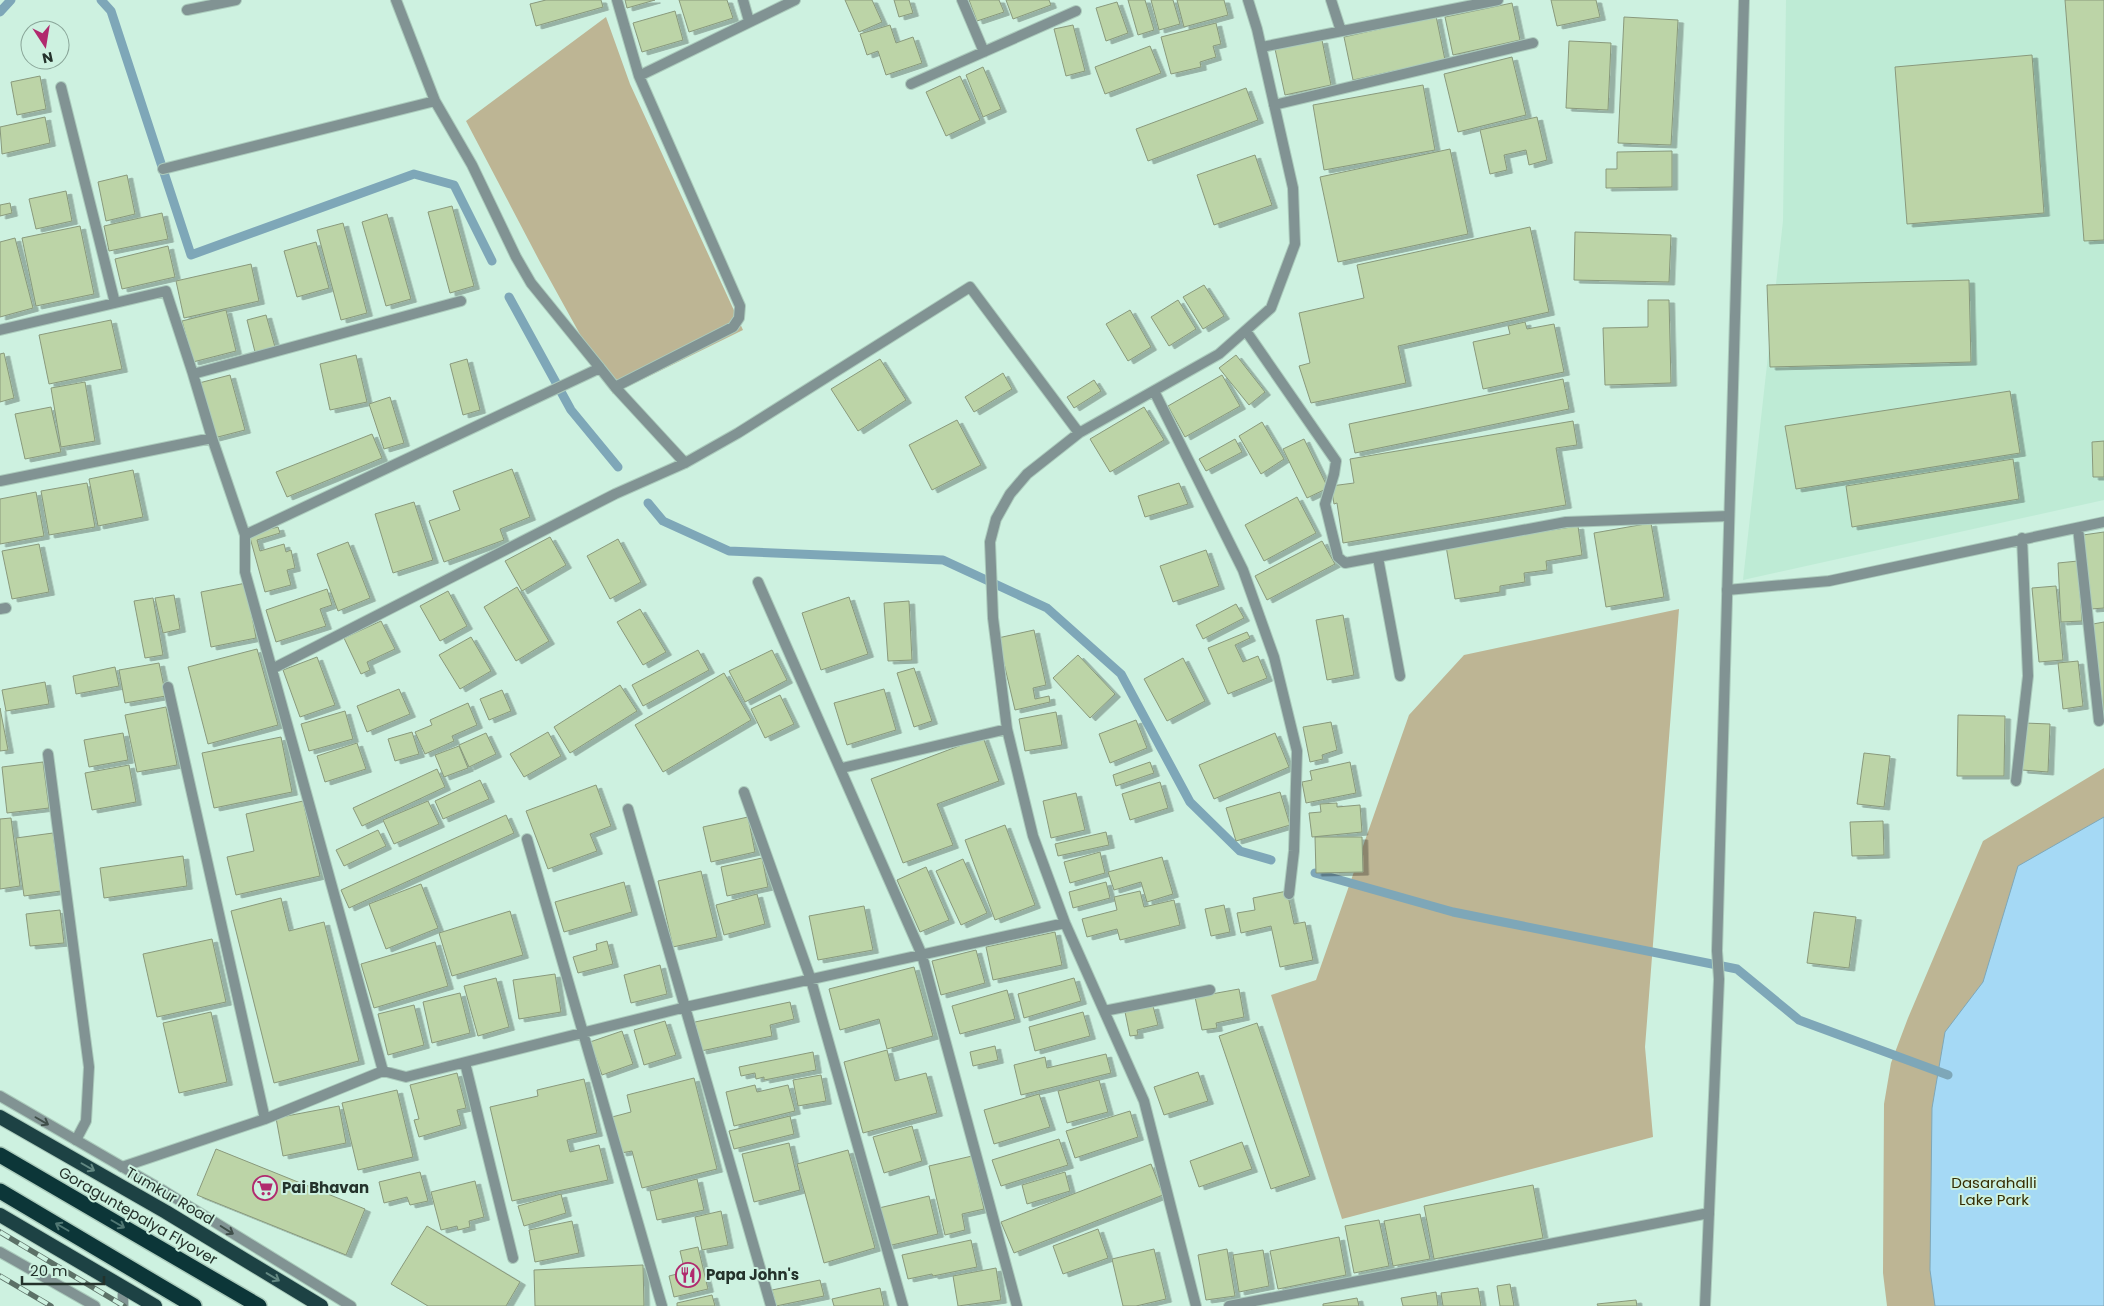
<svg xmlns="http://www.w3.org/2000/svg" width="2104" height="1306" font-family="Poppins,sans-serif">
	<defs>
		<filter id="shadow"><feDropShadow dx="5.5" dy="3" stdDeviation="0" flood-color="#0004"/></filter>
	</defs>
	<rect width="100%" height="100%" fill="#cdf1e0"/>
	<path fill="#beebd5" d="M1786,0H2104V500L1743,580L1783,221Z"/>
	<path fill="#bdb594" d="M606,17L630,84L743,330L613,394L540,262L466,121Z
		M1679,609L1645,1047L1653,1137L1342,1219L1271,995L1316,980L1409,715L1464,655Z
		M2104,768V1306H1887L1883,1273L1884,1104L1891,1063L1908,1018L1983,841Z"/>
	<path fill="#a5d9f5" stroke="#7ea7b8" d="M2104,817V1306H1935L1930,1270L1932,1108L1945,1032L1983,982L2018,866Z"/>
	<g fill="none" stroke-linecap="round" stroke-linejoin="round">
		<path stroke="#7ea7b8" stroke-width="9" d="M101,0L111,11L191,255L414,174L454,185L492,261
			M0,12L11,0
			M509,297L571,410L618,467
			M648,503L663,521L729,551L943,560L1047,608L1121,674L1190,802L1240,851L1271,860
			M1315,873L1453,912L1737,969L1799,1020L1948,1075"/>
	</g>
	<path fill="#bcd4a7" stroke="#89997c" filter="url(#shadow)" d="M546,0H601L603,7L536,26L530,4Z
		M625,0H655L627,8Z
		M679,0H727L733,18L689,32Z
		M845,0H872L882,22L859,32Z
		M894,0H909L913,13L899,17Z
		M969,0H999L1004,12L977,21Z
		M1006,0H1049L1051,5L1013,19Z
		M1128,0H1145L1154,30L1138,35Z
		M1151,0H1173L1180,24L1159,30Z
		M1177,0H1224L1228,15L1184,27Z
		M1551,0H1596L1600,17L1557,26Z
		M2065,0H2104V240L2084,241Z
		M1117,2L1128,33L1106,41L1096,8Z
		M1512,3L1520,40L1453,55L1445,17Z
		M675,11L683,40L642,52L633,23Z
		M1436,16L1445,60L1353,80L1344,37Z
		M1624,17L1678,20L1671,145L1618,143Z
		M1216,23L1221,44L1213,46L1216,57L1200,62L1201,67L1171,74L1161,37Z
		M890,25L896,43L913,37L922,63L886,75L878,51L867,55L860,34Z
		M1073,25L1085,71L1066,76L1054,29Z
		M1322,40L1331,85L1285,95L1275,49Z
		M1569,41L1611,43L1608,110L1566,108Z
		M1150,46L1161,73L1105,94L1095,67Z
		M2032,55L2044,213L1907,224L1895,67Z
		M1512,57L1526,115L1458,132L1444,74Z
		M983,67L1001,109L983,117L966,75Z
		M40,76L46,109L17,115L11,82Z
		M960,76L980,120L946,136L926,92Z
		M1423,85L1435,150L1324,170L1313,105Z
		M1246,88L1258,120L1148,161L1136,129Z
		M45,117L50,143L2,154L0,127Z
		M1537,117L1547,160L1529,165L1526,150L1504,155L1507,170L1490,174L1480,130Z
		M1450,149L1468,234L1338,262L1320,177Z
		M1672,151V187L1606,188V169H1617V152Z
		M1255,155L1272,205L1214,225L1197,175Z
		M127,175L135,214L106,221L98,182Z
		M66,191L72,221L36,229L29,199Z
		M10,203L12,213L0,216V205Z
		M452,206L474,286L450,293L428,212Z
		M162,213L168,239L109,251L104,226Z
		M387,214L411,299L386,306L362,222Z
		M343,223L367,313L341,320L317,230Z
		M80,226L94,294L36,306L22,238Z
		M1530,227L1549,312L1398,346L1406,383L1311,403L1299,366L1310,363L1299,313L1364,298L1357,265Z
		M1575,232L1671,235L1669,282L1574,280Z
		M15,238L33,308L0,317V242Z
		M316,242L329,288L297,297L284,251Z
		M168,246L175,277L122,289L115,259Z
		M251,264L259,301L184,318L176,281Z
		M1969,280L1971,362L1770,367L1767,285Z
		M1204,285L1224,316L1203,329L1183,297Z
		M1178,300L1196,329L1169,346L1151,317Z
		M1648,300H1669L1671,383L1605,385L1603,328L1648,327Z
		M226,310L236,351L193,362L182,321Z
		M1130,310L1151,347L1128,361L1106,324Z
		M266,315L275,347L255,352L247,320Z
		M111,320L122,369L49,384L39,335Z
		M1525,322L1527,329L1554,324L1564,372L1483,389L1473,342L1510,334L1508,326Z
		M4,353L14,398L0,402V354Z
		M356,355L367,402L330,410L320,364Z
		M1236,355L1265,392L1249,405L1219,368Z
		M467,359L480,410L463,415L450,364Z
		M880,359L906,400L858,431L831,389Z
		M1003,373L1012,389L974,412L965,397Z
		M230,375L245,430L214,438L199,383Z
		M1222,375L1240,406L1185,437L1168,406Z
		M1563,379L1569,409L1355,453L1349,424Z
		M1094,380L1101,391L1074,408L1067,397Z
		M85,382L95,441L61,447L51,388Z
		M2010,391L2020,453L1796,489L1785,426Z
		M390,397L404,443L384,449L369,404Z
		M51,407L61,452L25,459L15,414Z
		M1144,407L1164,440L1110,472L1090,439Z
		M957,420L981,465L932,490L909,445Z
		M1573,421L1577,445L1556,448L1566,505L1343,543L1337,503L1334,504L1331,486L1354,483L1350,459Z
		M1262,422L1284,459L1261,474L1239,436Z
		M372,434L382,458L287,497L276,472Z
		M1235,439L1242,452L1206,471L1199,459Z
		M1304,439L1328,488L1307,498L1283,449Z
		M2104,441V477H2093L2092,442Z
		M2013,459L2019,499L1852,527L1846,486Z
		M512,469L530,517L500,529L504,540L444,562L429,521L460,510L453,491Z
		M133,470L143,517L98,526L89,479Z
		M87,483L95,527L49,535L41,491Z
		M1179,483L1188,504L1145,517L1138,496Z
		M36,492L44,536L0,544V499Z
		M1297,497L1316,533L1264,561L1245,525Z
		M414,502L433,560L393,573L375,514Z
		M1651,523L1664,597L1606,607L1594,533Z
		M1578,526L1582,555L1546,561L1547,570L1524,573L1525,582L1500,586V592L1455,599L1446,546Z
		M278,527L280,533L257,540L260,551L284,544L286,552L291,550L295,568L287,570L291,585L265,592L249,534Z
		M2104,532V608L2091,609L2083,535Z
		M550,537L566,565L522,591L505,561Z
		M618,539L641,582L610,599L587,556Z
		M1322,541L1335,564L1267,600L1255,576Z
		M348,542L370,598L338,611L317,554Z
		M39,544L49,592L12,599L2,551Z
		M1206,550L1219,586L1173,602L1160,566Z
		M2078,561L2082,621L2061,622L2058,563Z
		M246,583L256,638L211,647L201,592Z
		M2056,586L2063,660L2039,662L2032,588Z
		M517,587L549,641L516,661L484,607Z
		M327,589L332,605L320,609L326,626L276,642L266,610Z
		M448,591L467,626L440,641L420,606Z
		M174,595L180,629L163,633L155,598Z
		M849,597L868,654L821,670L802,613Z
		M153,598L163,655L145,658L134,601Z
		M909,601L912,660L888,661L884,603Z
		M1236,604L1244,618L1203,639L1196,625Z
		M640,609L666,652L643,665L617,622Z
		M1343,615L1354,675L1327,680L1316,620Z
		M381,621L395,649L367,662L370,670L361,674L344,638Z
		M2104,622V720L2093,624Z
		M1034,630L1046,685L1033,688L1035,699L1049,696L1050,702L1015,710L998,638Z
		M1247,632L1250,638L1235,645L1243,662L1258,656L1267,678L1228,694L1208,648Z
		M471,637L491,671L460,689L439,655Z
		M257,649L278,725L208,744L188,667Z
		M698,650L709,670L643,706L632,685Z
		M772,650L787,680L745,702L729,671Z
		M1078,655L1115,694L1090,718L1053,678Z
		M317,657L335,705L300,717L283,670Z
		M1183,658L1205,701L1167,721L1144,679Z
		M2078,661L2083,706L2063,709L2058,663Z
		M159,663L166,696L125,703L119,670Z
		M115,667L119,686L76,694L73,676Z
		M914,668L932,721L914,727L897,673Z
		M724,673L751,720L663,772L635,725Z
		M45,682L49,704L6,711L2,690Z
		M620,685L637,711L570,753L554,727Z
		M399,689L410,714L367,732L357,706Z
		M884,689L896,730L847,745L834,703Z
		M502,690L511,711L489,720L480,699Z
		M780,695L794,724L765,738L751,709Z
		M468,703L477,725L452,736L454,741L425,754L415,732L432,725L430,720Z
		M166,707L177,765L137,772L125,715Z
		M0,708L8,750L0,751Z
		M345,711L353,739L309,751L301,724Z
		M1056,712L1062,745L1025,751L1019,719Z
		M1958,715L2005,716L2004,776H1957Z
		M1136,720L1147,748L1110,763L1099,734Z
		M1331,722L1337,750L1322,755L1323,759L1310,762L1303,727Z
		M2024,723L2050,724L2048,772L2022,770Z
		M412,732L419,754L395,761L388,739Z
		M548,732L561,756L524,777L510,754Z
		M123,733L128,760L89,767L84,740Z
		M486,733L496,754L469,767L459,745Z
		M1275,733L1289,767L1214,799L1199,765Z
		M281,737L292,792L214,808L202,753Z
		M983,737L999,781L937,804L953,845L903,863L871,779Z
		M357,743L366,769L325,782L317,756Z
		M459,746L468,768L444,777L435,755Z
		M1864,753L1890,756L1884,807L1857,804Z
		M43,762L49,808L7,813L2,767Z
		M1150,762L1154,773L1116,786L1113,775Z
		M1350,762L1356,793L1306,803L1302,782L1312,780L1310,771Z
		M129,765L136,802L92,810L85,773Z
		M437,769L445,787L362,826L353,808Z
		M480,780L489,799L443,819L435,801Z
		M1160,782L1168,808L1130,820L1122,794Z
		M596,785L611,826L590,834L597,851L548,869L526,811Z
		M1280,792L1290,825L1236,841L1226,808Z
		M1076,793L1085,830L1051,838L1043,801Z
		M303,801L320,876L236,895L227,857L254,851L246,814Z
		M428,801L439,824L394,844L383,820Z
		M1337,803V807L1360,805L1362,832L1312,837L1309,813L1321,812L1320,804Z
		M506,815L514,833L349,908L341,890Z
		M748,817L755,852L711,862L703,827Z
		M11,818L20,886L0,889V819Z
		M1883,821L1884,855L1852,856L1850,822Z
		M1005,825L1035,905L995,920L965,840Z
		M378,830L386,846L344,866L336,850Z
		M1106,832L1109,845L1058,856L1055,844Z
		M53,833L61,891L24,896L16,838Z
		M1315,837H1362L1363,872L1316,873Z
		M1100,852L1105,873L1070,883L1064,862Z
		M183,856L187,886L104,898L100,868Z
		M1162,857L1173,894L1147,902L1141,882L1114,890L1108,872Z
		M762,858L768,887L727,896L721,867Z
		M963,859L987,913L961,925L936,871Z
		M926,867L949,920L920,932L897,880Z
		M701,871L717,937L673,947L658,881Z
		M624,882L632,912L564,932L555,902Z
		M1106,882L1110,898L1073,908L1069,892Z
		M421,884L438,928L386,949L369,904Z
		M1140,891L1144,907L1174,900L1180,925L1120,940L1117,929L1087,937L1082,919L1117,910L1114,897Z
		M1287,891L1294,924L1305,922L1313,960L1280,967L1271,926L1241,933L1237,913L1255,910L1253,898Z
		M757,894L765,924L724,935L716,905Z
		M281,898L289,931L324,922L359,1061L274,1083L231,911Z
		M1224,905L1230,932L1211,936L1205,909Z
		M864,906L873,950L818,960L809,916Z
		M60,910L64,943L30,946L26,914Z
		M510,911L523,955L452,976L439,933Z
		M1814,912L1856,917L1849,968L1807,963Z
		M1055,932L1062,965L993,980L986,947Z
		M212,939L226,1002L157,1017L143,954Z
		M607,941L613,964L578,973L573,957L597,950L596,944Z
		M435,942L448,986L374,1008L361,964Z
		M976,950L985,983L941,995L932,961Z
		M660,965L667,994L631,1003L624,975Z
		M914,967L933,1036L887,1049L879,1019L840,1030L829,989Z
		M555,974L561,1012L519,1019L513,980Z
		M496,978L509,1027L478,1036L464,986Z
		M1074,978L1081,1001L1024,1018L1018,994Z
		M1239,989L1244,1017L1216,1023L1217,1028L1202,1030L1195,997Z
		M1007,990L1015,1019L960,1034L952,1006Z
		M460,993L470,1033L432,1043L423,1002Z
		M790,1002L794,1019L770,1025L772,1036L701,1051L695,1022Z
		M414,1005L424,1045L388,1055L378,1014Z
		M1153,1006L1158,1025L1137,1030L1138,1035L1130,1036L1125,1012Z
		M211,1012L227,1082L179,1093L163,1023Z
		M1083,1012L1090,1036L1035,1051L1029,1027Z
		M665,1021L676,1055L644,1065L634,1030Z
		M1257,1023L1310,1176L1271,1189L1219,1036Z
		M622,1031L633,1064L602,1075L590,1042Z
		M995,1046L998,1060L973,1066L970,1052Z
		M887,1050L895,1081L926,1073L937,1113L863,1133L844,1062Z
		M813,1052L816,1070L764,1080V1077L756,1079L755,1073L741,1076L739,1067Z
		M1106,1054L1111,1073L1021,1095L1014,1065L1045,1057L1047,1068Z
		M1198,1072L1208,1101L1164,1115L1154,1087Z
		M457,1073L466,1108L457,1110L461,1125L419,1137L414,1120L419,1119L410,1085Z
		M821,1075L826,1101L798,1106L793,1080Z
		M694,1078L717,1169L642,1188L632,1151L621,1153L612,1117L631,1112L627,1095Z
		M584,1079L597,1133L567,1140L570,1152L599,1145L608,1180L512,1201L490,1107L538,1096L537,1090Z
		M1099,1080L1108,1112L1067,1123L1058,1091Z
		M755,1085L757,1092L788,1085L795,1111L734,1126L726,1092Z
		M397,1090L413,1157L358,1170L342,1103Z
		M1039,1094L1050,1127L994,1144L984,1110Z
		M339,1106L346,1143L283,1156L276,1118Z
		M1130,1111L1138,1137L1075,1158L1066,1131Z
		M790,1116L794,1134L734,1149L729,1131Z
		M912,1126L922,1161L884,1173L873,1137Z
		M1059,1139L1068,1165L1001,1186L992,1160Z
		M1242,1142L1252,1169L1199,1187L1190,1161Z
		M789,1143L800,1190L754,1202L742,1154Z
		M216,1149L365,1209L346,1255L197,1195Z
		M848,1150L875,1248L824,1263L797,1164Z
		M972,1156L984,1209L962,1214L965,1230L945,1235L929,1166Z
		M1151,1164L1163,1195L1014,1253L1001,1222Z
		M420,1172L428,1201L410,1205L407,1197L384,1203L379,1182Z
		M1065,1172L1070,1191L1027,1204L1022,1185Z
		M697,1179L704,1210L657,1220L650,1191Z
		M475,1181L484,1217L469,1221L470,1227L458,1230L457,1226L441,1230L431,1192Z
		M1533,1185L1543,1238L1434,1259L1424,1206Z
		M561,1194L566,1213L524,1226L518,1206Z
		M929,1196L938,1234L888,1246L879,1208Z
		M721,1211L728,1245L702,1250L695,1217Z
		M1420,1214L1430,1259L1393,1266L1384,1221Z
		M1379,1220L1389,1266L1354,1273L1345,1226Z
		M572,1221L579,1253L535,1262L529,1230Z
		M427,1226L520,1282L506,1306H428L391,1284Z
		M1098,1229L1108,1258L1063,1274L1053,1246Z
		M1339,1237L1346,1275L1278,1289L1270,1251Z
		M971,1240L977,1267L933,1276L932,1274L908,1279L902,1255Z
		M698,1247L708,1289L674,1297L669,1276L685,1272L680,1251Z
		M1154,1249L1166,1299L1136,1306H1123L1112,1259Z
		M1227,1249L1235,1296L1206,1300L1198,1255Z
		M1263,1250L1269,1286L1239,1292L1233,1255Z
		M643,1265L644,1306H535L534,1270Z
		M996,1268L1001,1300L958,1306L953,1276Z
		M820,1280L824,1296L776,1306L772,1290Z
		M1510,1284L1514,1306H1500L1497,1286Z
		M880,1288L884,1306H834L832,1299Z
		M1478,1288L1481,1306H1443L1441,1293Z
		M1436,1292L1438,1306H1403L1401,1298Z
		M712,1295L715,1306H677V1303Z
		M1357,1298L1359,1306H1323V1304Z
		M1636,1300L1637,1306H1598L1597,1304Z"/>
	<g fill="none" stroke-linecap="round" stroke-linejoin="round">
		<defs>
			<path id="minor" d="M396,0L435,101L472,165L516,257L531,283L600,368
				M617,0L639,76L795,0
				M743,0L749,21
				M962,0L984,52
				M1331,0L1341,31
				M187,10L236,0
				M1262,47L1498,0
				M911,84L1076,11
				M61,87L115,303
				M1274,105L1533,43
				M163,169L435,101
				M0,330L166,291L193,374L461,301
				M1246,331L1336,461L1334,474L1325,504L1338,557L1345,563L1566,522L1729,516
				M193,374L212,438
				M615,387L733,327L739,318L740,306L639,76
				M1154,391L1243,570L1274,657L1297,751L1294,851L1289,894
				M0,481L212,438L245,535V572L383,1071
				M2078,528L2099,721
				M245,535L600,368L615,387L685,463
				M1378,558L1400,676
				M758,582L922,955L1017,1306
				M1727,590L1829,581L2104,522
				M0,609L6,608
				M272,669L615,494L685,463L738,433L970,287L1079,433
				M168,687L265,1119
				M48,754L89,1067L86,1121L76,1140
				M842,768L1007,729
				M2016,781L2028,676L2022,538
				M744,792L811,980L903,1306
				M628,809L771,1306
				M527,839L662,1306
				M1104,1011L1210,990
				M465,1063L513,1258
				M122,1167L265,1119L383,1071L406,1077L686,1007L1065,923
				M123,1287V1306
				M1196,1306L1144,1101L1065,923L1033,836L1007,729L993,618L990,542L996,519L1010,494L1027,474L1079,433L1219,354L1271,308L1295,244L1293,188L1257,29L1248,0
				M1229,1306L1709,1213"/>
			<path id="tertiary" d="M0,1096L164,1191L351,1306
				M0,1252L95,1306
				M1705,1306L1719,979L1717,951L1744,0"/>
			<path id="trunk" d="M0,1117L166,1212L321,1306
				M0,1215L155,1306"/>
			<path id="motorway" d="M0,1155L259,1306
				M0,1191L194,1306"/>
		</defs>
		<use href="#minor" stroke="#abcbbc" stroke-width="12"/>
		<use href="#tertiary" stroke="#abcbbc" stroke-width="12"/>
		<use href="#trunk" stroke="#abcbbc" stroke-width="16"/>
		<use href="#motorway" stroke="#abcbbc" stroke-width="18"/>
		<use href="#minor" stroke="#819393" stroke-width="10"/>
		<use href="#tertiary" stroke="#819393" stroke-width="10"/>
		<use href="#trunk" stroke="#1d4244" stroke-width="14"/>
		<use href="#motorway" stroke="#0c3638" stroke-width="15"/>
		<defs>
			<path id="rail" d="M0,1232L124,1306
				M0,1276L51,1306"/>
		</defs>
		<use href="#rail" stroke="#5c7167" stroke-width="5.5"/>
		<use href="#rail" stroke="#cdf1e0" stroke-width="4" stroke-dasharray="11" stroke-linecap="butt"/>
	</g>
	<defs><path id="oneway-shaft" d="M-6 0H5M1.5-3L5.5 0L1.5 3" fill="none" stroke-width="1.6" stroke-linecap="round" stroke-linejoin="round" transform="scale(1.25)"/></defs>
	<g stroke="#404f4a">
		<use href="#oneway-shaft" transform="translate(42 1121) rotate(30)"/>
		<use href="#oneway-shaft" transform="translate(227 1230) rotate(32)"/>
	</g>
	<g stroke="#638882">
		<use href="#oneway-shaft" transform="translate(88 1167) rotate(30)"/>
		<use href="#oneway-shaft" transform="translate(273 1277) rotate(31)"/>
	</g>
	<g stroke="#507773">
		<use href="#oneway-shaft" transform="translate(118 1224) rotate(30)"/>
		<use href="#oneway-shaft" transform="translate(62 1227) rotate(-150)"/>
	</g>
	<defs>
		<symbol id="supermarket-ring" viewBox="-11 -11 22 22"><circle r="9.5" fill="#cdf1e0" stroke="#b12a6e" stroke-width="1.5"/><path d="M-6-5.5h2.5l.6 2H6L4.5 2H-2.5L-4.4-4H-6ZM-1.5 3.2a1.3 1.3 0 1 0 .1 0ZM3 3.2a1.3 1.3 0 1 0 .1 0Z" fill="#b12a6e"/></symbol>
		<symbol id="restaurant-ring" viewBox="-11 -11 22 22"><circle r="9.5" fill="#cdf1e0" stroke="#b12a6e" stroke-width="1.5"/><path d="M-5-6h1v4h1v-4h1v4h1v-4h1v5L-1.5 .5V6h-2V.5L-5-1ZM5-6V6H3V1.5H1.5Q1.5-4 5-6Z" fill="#b12a6e"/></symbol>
	</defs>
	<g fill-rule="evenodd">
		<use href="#supermarket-ring" x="251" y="1174" width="28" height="28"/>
		<use href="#restaurant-ring" x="674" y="1261" width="28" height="28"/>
	</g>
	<g text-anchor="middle" stroke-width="4" stroke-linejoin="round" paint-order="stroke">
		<g font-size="15" fill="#352d04" stroke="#cdf1e0">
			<text x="1994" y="1188">Dasarahalli<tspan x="1994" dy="17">Lake Park</tspan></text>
		</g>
		<g font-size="15" font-weight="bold" fill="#24322b" stroke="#cdf1e0" text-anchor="start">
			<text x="282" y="1193">Pai Bhavan</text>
			<text x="706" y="1280">Papa John's</text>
		</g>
		<g font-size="15" fill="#24322b" stroke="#cdf1e0">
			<text transform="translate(170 1196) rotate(30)" y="5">Tumkur Road</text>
			<text transform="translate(138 1216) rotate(30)" y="5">Goraguntepalya Flyover</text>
		</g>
	</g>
	<g transform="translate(45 45) rotate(168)"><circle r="24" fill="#cdf1e0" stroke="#89a598"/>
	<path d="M0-4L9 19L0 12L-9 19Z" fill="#b12a6e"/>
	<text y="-8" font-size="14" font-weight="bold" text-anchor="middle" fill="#24322b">N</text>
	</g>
	<path d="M22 1276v8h82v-8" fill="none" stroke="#24322b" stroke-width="2.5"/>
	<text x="30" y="1276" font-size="15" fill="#24322b" stroke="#cdf1e0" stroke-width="4" paint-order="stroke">20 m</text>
</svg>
